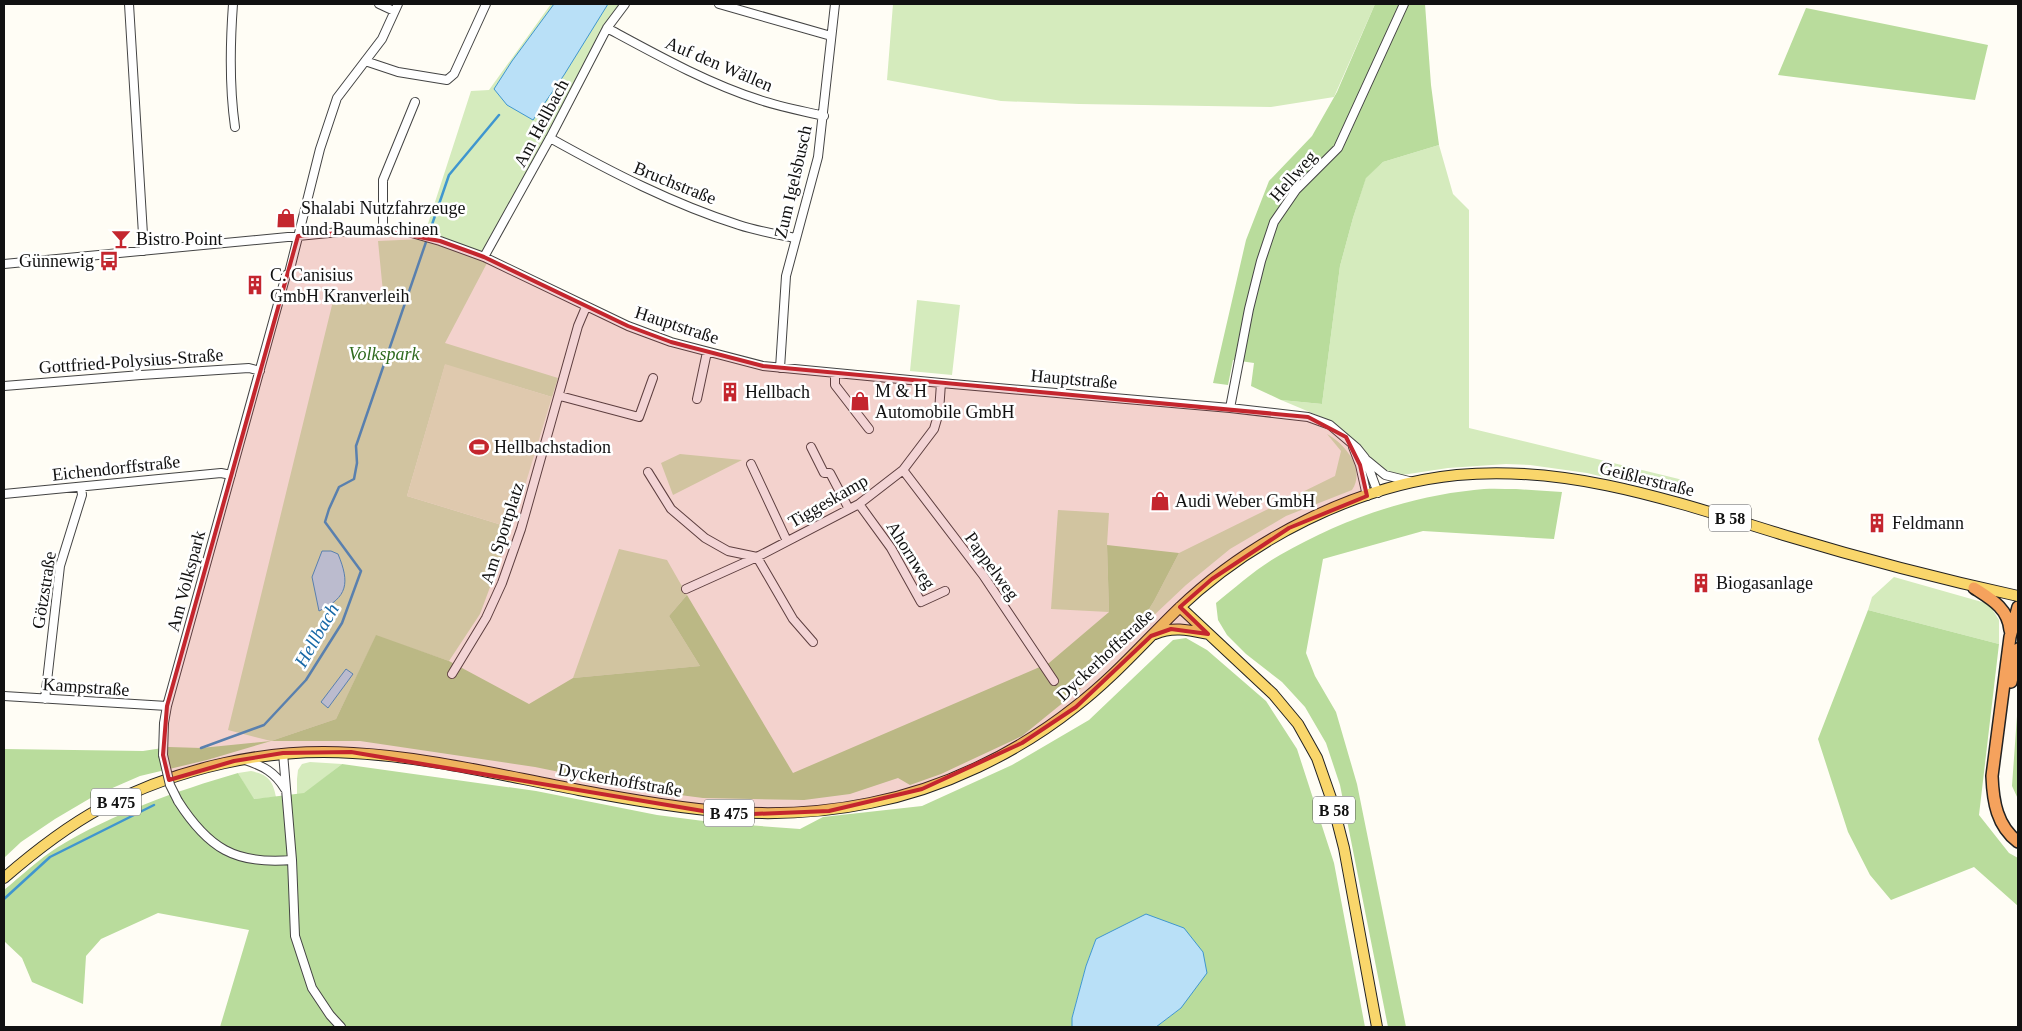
<svg xmlns="http://www.w3.org/2000/svg" width="2022" height="1031" font-family="Georgia,serif">
	<rect width="100%" height="100%" fill="#fffdf5"/>
	<path fill="#d5ebbd" d="M551,4H621L551,130L486,265L445,343L558,378L552,397L445,365L407,496L512,528L480,614L449,661L376,636L336,719L271,741L228,730L334,297L383,292L378,241L423,239L471,91L489,90Z
		M893,4H1375L1334,97L1271,107L1079,104L1001,101L887,80Z
		M1439,145L1453,194L1469,210V428L1683,480L1679,495L1587,473L1530,465L1506,464L1448,468L1402,475L1379,468L1359,445L1331,421L1281,400L1322,404L1340,266L1353,218L1366,177L1383,162Z
		M917,300L960,305L952,375L910,371Z
		M1327,434C1345,444 1366,469 1352,490L1286,516L1230,549L1186,585L1133,635L1154,601L1179,553L1335,476L1341,451Z
		M680,454L742,460L673,495L661,463Z
		M1058,510L1109,513L1107,545L1109,612L1051,609Z
		M619,549L667,560L687,595L669,616L700,666L573,678Z
		M1894,577L1989,604L1999,620V644L1868,610L1872,597Z
		M310,762L342,764L304,794H297V779L298,770L302,764Z
		M251,771C267,774 273,780 276,797L253,799L238,773Z"/>
	<path fill="#b9dc9c" d="M1375,4H1425L1431,85L1439,145L1383,162L1366,178L1353,218L1340,266L1322,404L1281,400L1251,386L1254,363L1233,360L1228,385L1213,383L1246,240L1269,181L1312,136L1337,92Z
		M1806,8L1988,45L1975,100L1778,75Z
		M1516,489L1562,492L1554,539L1423,531L1323,559L1306,653L1315,676L1336,712L1357,784L1406,1027H1388L1340,785L1326,743L1305,707L1282,682L1246,654L1227,635L1218,620L1216,603C1236,587 1257,568 1280,555C1339,521 1406,497 1474,490C1487,488 1502,489 1516,489Z
		M1107,545L1179,553L1154,601L1133,635L1086,684L1022,736L941,774L910,785L898,778L850,794L804,800L703,798L657,792L535,767L360,741H271L207,760L140,776L94,796L55,819L21,842L4,858V749L143,751L169,747L201,748L271,741L336,719L376,635L449,661L529,704L573,678L700,666L669,616L687,595L793,773L1049,663L1109,612Z
		M1868,610L1999,644L1979,815L2009,853L2018,858V906L1974,867L1891,900L1870,875L1848,832L1818,739Z
		M1186,638L1207,650L1266,701L1297,749L1334,863L1365,1027H1156L1181,1008L1096,939L1086,966L1072,1018V1027H220L249,930L158,913L101,939L86,956L83,1004L32,982L22,958L4,941V890C21,876 39,859 58,847C114,813 176,791 238,773L254,799L304,793L342,764L536,791L657,815L719,823L800,829L823,817L922,806L1012,765L1089,720L1173,640Z
		M2018,702V799L2012,786Z"/>
	<path fill="#e6f2cf" d="M445,364L552,397L512,528L407,496Z"/>
	<path fill="#b9e0f7" stroke="#3f96cf" d="M554,4H608L564,75L533,120L507,105L494,89L512,61Z
		M322,551H331L338,554C350,583 348,597 319,611L312,577Z
		M346,669L353,674L328,708L321,702Z
		M1146,914L1184,928L1203,952L1207,973L1181,1008L1156,1027H1072V1018L1086,966L1096,939Z"/>
	<g fill="none" stroke-linecap="round" stroke-linejoin="round">
		<path stroke="#3f96cf" stroke-width="2.5" d="M201,748L264,725L306,680L342,623L361,571L325,522L329,509L339,487L354,479L357,463L356,446L449,175L499,115
			M4,899L50,857L154,805"/>
		<defs>
			<path id="minor" d="M129,4L144,251
				M233,4C230,45 229,85 235,127
				M379,4L394,11
				M719,4L831,36
				M607,28C657,55 707,83 760,100C781,107 803,111 824,116
				M365,61L398,72L447,80L454,74L486,4
				M550,138C611,172 673,204 739,225C757,231 776,234 795,238
				M383,230V180L415,102
				M484,257L550,138L607,28L625,4
				M4,264L350,231L383,230L408,232L440,241L484,257L628,326L671,342L763,366L941,383L1230,408L1308,417L1330,425L1357,448L1365,458L1378,493
				M780,368L786,276L818,157L835,4
				M835,374V385L869,429
				M4,386L141,375L249,368L260,371
				M560,396L639,417L653,378
				M697,399L707,352
				M1230,408L1249,309L1261,261L1274,222L1296,190L1338,148L1404,4
				M811,447L824,473H830L849,509
				M1353,447L1360,465L1367,496
				M1368,461L1385,475L1413,482
				M751,464L787,541
				M903,470L983,575L1054,681
				M648,472L671,509L705,538L728,551L757,557L793,619L813,642
				M4,494L221,473L231,475
				M859,504L891,548L921,602L945,591
				M686,589L757,557L859,504L903,470L934,429L939,412L941,383
				M452,674L486,618L502,583L521,529L578,326L586,307
				M4,696L167,706
				M45,699L60,566L82,495L81,487
				M283,753L292,860L295,936L312,988L330,1015L341,1027
				M163,755L164,723L167,706L286,275L289,273L320,149L337,98L382,39L398,4
				M245,760C263,766 275,772 285,789
				M178,801C208,848 235,865 292,860"/>
			<path id="major" d="M1180,607L1273,694L1298,724L1317,758L1332,801L1344,848L1377,1027
				M1155,634C1173,626 1189,630 1208,634
				M4,878C34,852 66,827 101,808C177,768 268,747 353,753C429,757 504,776 579,790C679,809 769,824 870,803C943,789 1017,753 1075,707C1113,678 1144,642 1178,609C1250,540 1356,485 1457,475C1571,464 1679,503 1787,536C1863,559 1940,579 2018,596"/>
			<path id="highway" d="M1974,588C1991,599 2008,608 2010,630
				M2018,607L2010,637L1992,776C1993,802 1997,826 2018,842
				M2011,682L2018,649"/>
		</defs>
		<use href="#minor" stroke="#444" stroke-width="10"/>
		<use href="#major" stroke="#222" stroke-width="12"/>
		<use href="#highway" stroke="#222" stroke-width="14"/>
		<use href="#minor" stroke="#fff" stroke-width="8"/>
		<use href="#major" stroke="#f9d66b" stroke-width="10"/>
		<use href="#highway" stroke="#f5a25d" stroke-width="11"/>
		<defs>
			<path id="minor-bridge" d="M163,755L170,785L178,801"/>
		</defs>
		<use href="#minor-bridge" stroke="#444" stroke-width="10" stroke-linecap="butt"/>
		<use href="#minor-bridge" stroke="#fff" stroke-width="8"/>
	</g>
	<path fill="#c4262e" fill-opacity="0.2" stroke="#c4262e" stroke-width="4" stroke-linejoin="round" d="M383,230L440,241L484,257L628,326L671,342L763,366L1308,417L1346,437L1360,465L1367,496L1289,528L1212,579L1180,607L1208,634L1171,629L1151,636L1076,707L1022,743L922,789L829,811L753,814L703,811L351,752L283,753L234,761L169,780L163,755L167,706L298,236Z"/>
	<defs>
		<symbol id="shop-bare" viewBox="-9 -9 18 18"><path d="M-5-2.5h2.3a2.7 3.5 0 0 1 5.4 0H5L5.5 6h-11ZM-1.5-2.5h3a1.5 2.3 0 0 0-3 0Z" fill="#c4262e" stroke="#fff" stroke-width="2.5" paint-order="stroke"/></symbol>
		<symbol id="bar-bare" viewBox="-9 -9 18 18"><path d="M-6-5H6L.8 .8V4.5H3.5V6h-7V4.5H-.8V.8Z" fill="#c4262e" stroke="#fff" stroke-width="2.5" paint-order="stroke"/></symbol>
		<symbol id="bus-bare" viewBox="-9 -9 18 18"><path d="M-5-6H5V4H4V6H2V4H-2V6H-4V4H-5ZM-3.5-4V0h7V-4ZM-3.5 1.2v1.5H-2V1.2ZM2 1.2v1.5H3.5V1.2Z" fill="#c4262e" stroke="#fff" stroke-width="2.5" paint-order="stroke"/></symbol>
		<symbol id="building-bare" viewBox="-9 -9 18 18"><path d="M-4-6H4V6H1V3H-1V6H-4ZM-2.5-4.3h1.7v1.8h-1.7ZM.8-4.3h1.7v1.8H.8ZM-2.5-1h1.7V.8h-1.7ZM.8-1h1.7V.8H.8Z" fill="#c4262e" stroke="#fff" stroke-width="2.5" paint-order="stroke"/></symbol>
		<symbol id="stadium-bare" viewBox="-9 -9 18 18"><path d="M0-5a6.5 5 0 1 0 0 10a6.5 5 0 1 0 0-10ZM-3.5-1.8h7v3.6h-7Z" fill="#c4262e" stroke="#fff" stroke-width="2.5" paint-order="stroke"/></symbol>
	</defs>
	<g fill-rule="evenodd">
		<use href="#shop-bare" x="272" y="204" width="28" height="28"/>
		<use href="#bar-bare" x="107" y="225" width="28" height="28"/>
		<use href="#bus-bare" x="95" y="247" width="28" height="28"/>
		<use href="#building-bare" x="241" y="271" width="28" height="28"/>
		<use href="#building-bare" x="716" y="378" width="28" height="28"/>
		<use href="#shop-bare" x="846" y="387" width="28" height="28"/>
		<use href="#stadium-bare" x="465" y="433" width="28" height="28"/>
		<use href="#shop-bare" x="1146" y="487" width="28" height="28"/>
		<use href="#building-bare" x="1863" y="509" width="28" height="28"/>
		<use href="#building-bare" x="1687" y="569" width="28" height="28"/>
	</g>
	<g text-anchor="middle" stroke-width="5" stroke-linejoin="round" paint-order="stroke">
		<g fill="#fff" stroke="#585858" stroke-width="1">
			<rect x="1709" y="504.5" width="42" height="27" rx="4"/>
			<rect x="91" y="788.5" width="50" height="27" rx="4"/>
			<rect x="1313" y="796.5" width="42" height="27" rx="4"/>
			<rect x="704" y="799.5" width="50" height="27" rx="4"/>
		</g>
		<g font-size="16" font-weight="bold" fill="#111">
			<text x="1730" y="524">B 58</text>
			<text x="116" y="808">B 475</text>
			<text x="1334" y="816">B 58</text>
			<text x="729" y="819">B 475</text>
		</g>
		<g font-size="18" fill="#111" stroke="#fff">
			<text transform="translate(719 64) rotate(23)" y="6">Auf den Wällen</text>
			<text transform="translate(541 123) rotate(-62)" y="6">Am Hellbach</text>
			<text transform="translate(1293 176) rotate(-49)" y="6">Hellweg</text>
			<text transform="translate(793 182) rotate(-77)" y="6">Zum Igelsbusch</text>
			<text transform="translate(675 183) rotate(22)" y="6">Bruchstraße</text>
			<text transform="translate(677 325) rotate(18)" y="6">Hauptstraße</text>
			<text transform="translate(131 361) rotate(-4)" y="6">Gottfried-Polysius-Straße</text>
			<text transform="translate(1074 379) rotate(5)" y="6">Hauptstraße</text>
			<text transform="translate(116 468) rotate(-6)" y="6">Eichendorffstraße</text>
			<text transform="translate(1647 479) rotate(14)" y="6">Geißlerstraße</text>
			<text transform="translate(828 501) rotate(-30)" y="6">Tiggeskamp</text>
			<text transform="translate(502 533) rotate(-72)" y="6">Am Sportplatz</text>
			<text transform="translate(911 555) rotate(58)" y="6">Ahornweg</text>
			<text transform="translate(992 566) rotate(54)" y="6">Pappelweg</text>
			<text transform="translate(186 581) rotate(-75)" y="6">Am Volkspark</text>
			<text transform="translate(44 590) rotate(-81)" y="6">Götzstraße</text>
			<text transform="translate(1105 655) rotate(-43)" y="6">Dyckerhoffstraße</text>
			<text transform="translate(86 687) rotate(4)" y="6">Kampstraße</text>
			<text transform="translate(620 780) rotate(10)" y="6">Dyckerhoffstraße</text>
		</g>
		<g font-size="18" fill="#111" stroke="#fff" text-anchor="start">
			<text x="301" y="214">Shalabi Nutzfahrzeuge<tspan x="301" dy="21">und Baumaschinen</tspan></text>
			<text x="136" y="245">Bistro Point</text>
			<text x="94" y="267" text-anchor="end">Günnewig</text>
			<text x="270" y="281">C. Canisius<tspan x="270" dy="21">GmbH Kranverleih</tspan></text>
			<text x="875" y="397">M &amp; H<tspan x="875" dy="21">Automobile GmbH</tspan></text>
			<text x="745" y="398">Hellbach</text>
			<text x="494" y="453">Hellbachstadion</text>
			<text x="1175" y="507">Audi Weber GmbH</text>
			<text x="1892" y="529">Feldmann</text>
			<text x="1716" y="589">Biogasanlage</text>
		</g>
		<g font-size="18" font-style="italic" fill="#2f6b1f" stroke="#fff">
			<text x="384" y="360">Volkspark</text>
		</g>
		<g font-size="19" font-style="italic" fill="#1768a6" stroke="#fff">
			<text transform="translate(316 635) rotate(-60)" y="7">Hellbach</text>
		</g>
	</g>
	<rect width="2022" height="1031" fill="none" stroke="#111111" stroke-width="10"/>
</svg>
